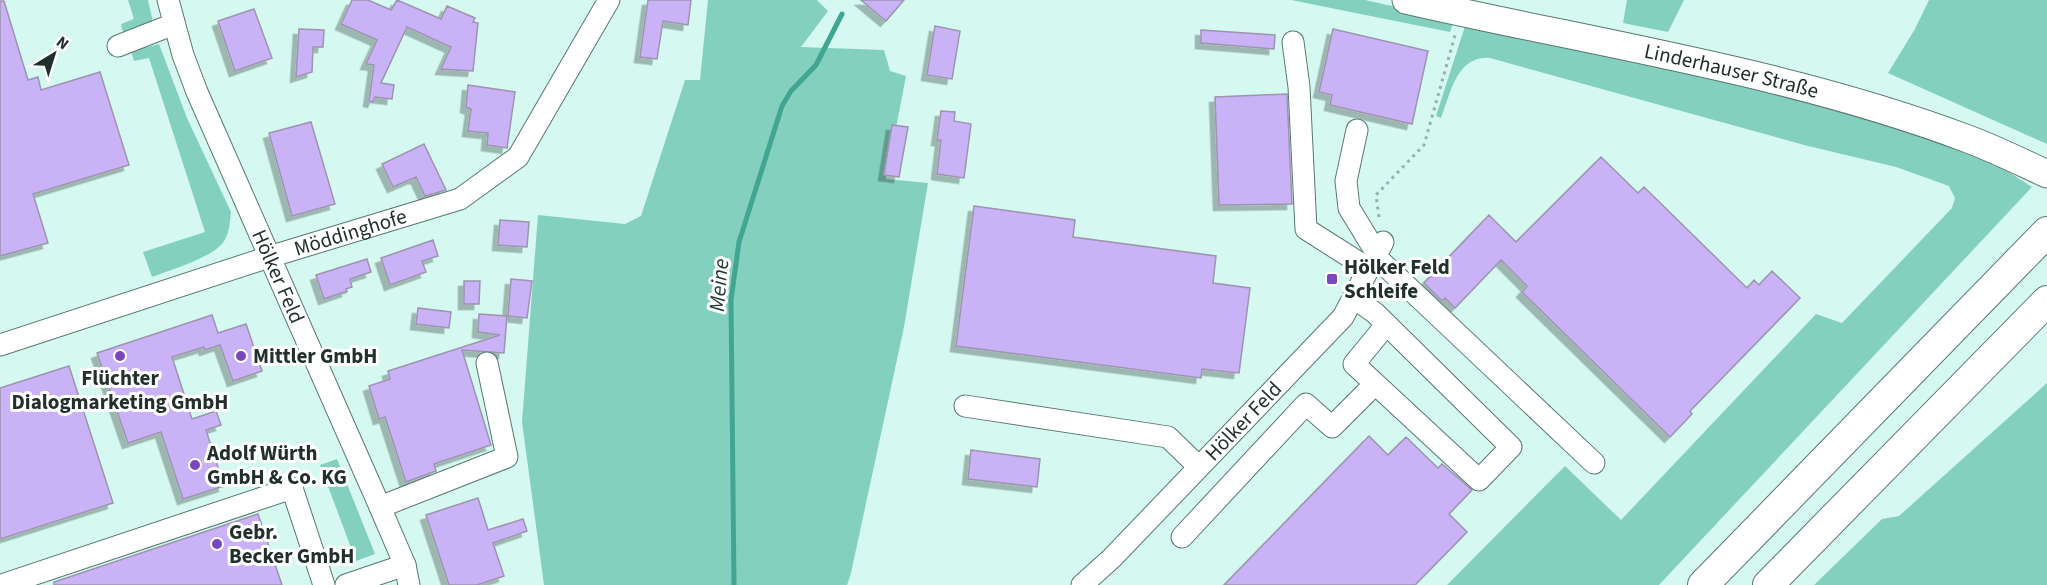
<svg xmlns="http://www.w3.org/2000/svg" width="2047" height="585" font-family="'Source Sans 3',sans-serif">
	<defs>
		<filter id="shadow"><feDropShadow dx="-5.5" dy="5.5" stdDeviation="0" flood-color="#0004"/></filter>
	</defs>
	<rect width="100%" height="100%" fill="#d5f9f0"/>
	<path fill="#84d0be" d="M128,0H148L153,22L123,32L121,24L134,19Z
		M708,0H817L828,11L801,47L884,50L890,71L906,76L886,179L928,183L904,327L851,573L847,585H544L522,422L538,215L625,224L641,216L685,80H700Z
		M1291,0H1365L1454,20L1450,32Z
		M1627,0H1684L1668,32L1623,23Z
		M1929,0H2047V144L1888,73L1915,29Z
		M1466,23L1771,92L1882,123L1995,163L2032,187L1659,585H1447L1565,466L1621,520L1816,314L1842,323L1952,208L1955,198L1949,186L1896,167L1804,145L1490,58C1457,55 1451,92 1441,118L1436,116Z
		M159,44L187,118L231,212C230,222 229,236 222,244C210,258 170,270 152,277L143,252L205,232L149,58L134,61L131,51Z
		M2047,383V585H1814L1882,519L1899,516Z
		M337,459L375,554L356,561L320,465Z"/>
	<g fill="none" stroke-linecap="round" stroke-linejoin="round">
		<path stroke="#40a691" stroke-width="5" d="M734,585L731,300L739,242L782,106L791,91L816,65L842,14"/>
	</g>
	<path fill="#cab2f7" stroke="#9d94af" stroke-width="1.5" filter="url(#shadow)" d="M352,0H368L391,10L397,0L441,19L447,6L475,18L473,22L478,23L473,71L441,69L451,47L407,27L381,83L394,85L392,99L375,97L373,102L369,101L374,65L366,64L377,40L341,24Z
		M648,0H691L688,25L663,21L657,59L640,57Z
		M861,0H904L886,21Z
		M0,1H4L28,80L38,77L41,90L100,72L129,165L33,194L48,243L0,256Z
		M254,9L272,58L235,71L218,21Z
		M935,26L960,31L952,79L927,75Z
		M299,29L324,30L323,47H313L312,72L296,77Z
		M1333,29L1428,51L1412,124L1330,105L1332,95L1319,92Z
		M1201,30L1275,35L1274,49L1201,43Z
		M468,85L515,92L507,148L487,145L488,133L468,131L471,109L466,107Z
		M1287,94L1292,204L1219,205L1215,97Z
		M941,111L955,112L954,121L971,124L964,178L937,174L941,140H937Z
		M311,122L335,204L292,216L269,133Z
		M892,125L908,127L899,177L884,175Z
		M424,144L446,190L425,196L416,177L393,187L382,164Z
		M1601,157L1638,193L1644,187L1747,288L1754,280L1759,285L1772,271L1800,298L1690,411L1692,414L1670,437L1522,292L1527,286L1501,260L1455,308L1445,298L1442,301L1424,283L1489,215L1516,242Z
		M974,206L1075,220L1073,237L1216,256L1213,283L1250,288L1239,373L1202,369L1201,378L956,346Z
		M500,220L529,222L527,247L498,245Z
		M433,240L438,256L422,261L426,272L390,285L381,258Z
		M367,259L371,272L350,279L352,287L346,289L347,291L324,299L316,275Z
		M511,279L532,281L527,318L508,316Z
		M464,281H480L479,304H464Z
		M418,308L451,312L449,328L416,324Z
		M479,314L507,316L504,353L462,350L491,445L434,464L436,471L406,482L385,417L379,419L369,386L390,379L388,371L500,335L478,332Z
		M212,315L218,333L246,324L262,371L233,381L220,345L205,350L204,347L172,357L192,419L216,411L221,425L206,430L224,486L183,499L161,432L128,443L97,353Z
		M69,366L113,503L0,539V388Z
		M1369,436L1388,455L1406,437L1438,468L1442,464L1472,490L1449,514L1467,532L1415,585H1224Z
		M971,450L1040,459L1037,487L968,479Z
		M478,498L488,530L523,519L527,531L493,543L504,576L477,585H449L426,515Z
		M258,514L282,585H54V582Z"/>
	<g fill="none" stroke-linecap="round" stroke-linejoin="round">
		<defs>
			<g id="minor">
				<path id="s1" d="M168,0L183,55L197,92L380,507L405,565L409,585"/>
				<path d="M1293,42L1299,87L1306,229L1369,269"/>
				<path d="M118,46L174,24"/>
				<path d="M1357,130L1346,181L1349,208L1377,254"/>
				<path d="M1375,256L1594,463"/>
				<path d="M1354,298L1375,313L1511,447L1479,480L1354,364L1386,325"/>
				<path id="s2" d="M0,345L269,257L460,199L518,157L609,0"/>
				<path d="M965,406L1168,437L1199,467"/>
				<path d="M380,507L507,457L487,363"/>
				<path d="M1182,537L1306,404L1332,427L1375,384"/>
				<path d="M2,585L292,488L324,585"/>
				<path d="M346,585L405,565"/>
				<path id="s3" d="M1082,585L1112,558L1343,317L1383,242"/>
			</g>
			<g id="major">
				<path id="s4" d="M1406,0C1593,43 1787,71 1968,139C1995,149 2021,162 2047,174"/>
			</g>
			<path id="highway" d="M1703,585L2047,232
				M1768,585L2047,301"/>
		</defs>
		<use href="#minor" stroke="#577870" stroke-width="23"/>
		<use href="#major" stroke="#577870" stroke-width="29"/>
		<use href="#highway" stroke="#577870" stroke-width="32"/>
		<path stroke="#96b2ab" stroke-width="3" stroke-dasharray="3 4.5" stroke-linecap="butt" d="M1379,217L1376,195L1424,145L1456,32"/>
		<use href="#minor" stroke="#fff" stroke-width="21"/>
		<use href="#major" stroke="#fff" stroke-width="27"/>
		<use href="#highway" stroke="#fff" stroke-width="30"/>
	</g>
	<g fill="#7a46bd" stroke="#fff" stroke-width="2">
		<rect x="1326" y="273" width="12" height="12" rx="3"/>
		<circle cx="120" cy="356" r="6"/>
		<circle cx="241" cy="356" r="6"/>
		<circle cx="195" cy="465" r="6"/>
		<circle cx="217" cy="544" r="6"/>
	</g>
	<g text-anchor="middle" stroke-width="6" stroke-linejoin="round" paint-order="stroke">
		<g font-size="21" fill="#22302c" stroke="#fff">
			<text dy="7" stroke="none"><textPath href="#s4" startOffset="333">Linderhauser Straße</textPath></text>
			<text dy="7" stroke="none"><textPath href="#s2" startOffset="368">Möddinghofe</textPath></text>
			<text dy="7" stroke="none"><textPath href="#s1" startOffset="298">Hölker Feld</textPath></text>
			<text dy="7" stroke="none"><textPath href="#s3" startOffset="230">Hölker Feld</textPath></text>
		</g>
		<g font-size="21" font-weight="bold" fill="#22302c" stroke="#fff" text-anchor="start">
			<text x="1344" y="274">Hölker Feld<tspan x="1344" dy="24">Schleife</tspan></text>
			<text x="253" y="363">Mittler GmbH</text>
			<text x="120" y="385" text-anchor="middle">Flüchter<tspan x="120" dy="24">Dialogmarketing GmbH</tspan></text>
			<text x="207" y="460">Adolf Würth<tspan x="207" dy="24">GmbH &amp; Co. KG</tspan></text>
			<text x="229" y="539">Gebr.<tspan x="229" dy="24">Becker GmbH</tspan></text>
		</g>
		<g font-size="22" font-style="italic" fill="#213833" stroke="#fff">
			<text transform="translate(718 285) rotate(-85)" y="8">Meine</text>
		</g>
	</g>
	<g transform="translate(54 54) rotate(38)" stroke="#ffffff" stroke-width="4.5" paint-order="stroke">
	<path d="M0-4.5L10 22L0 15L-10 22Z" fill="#22302c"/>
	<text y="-9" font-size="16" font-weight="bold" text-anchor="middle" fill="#22302c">N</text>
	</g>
</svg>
